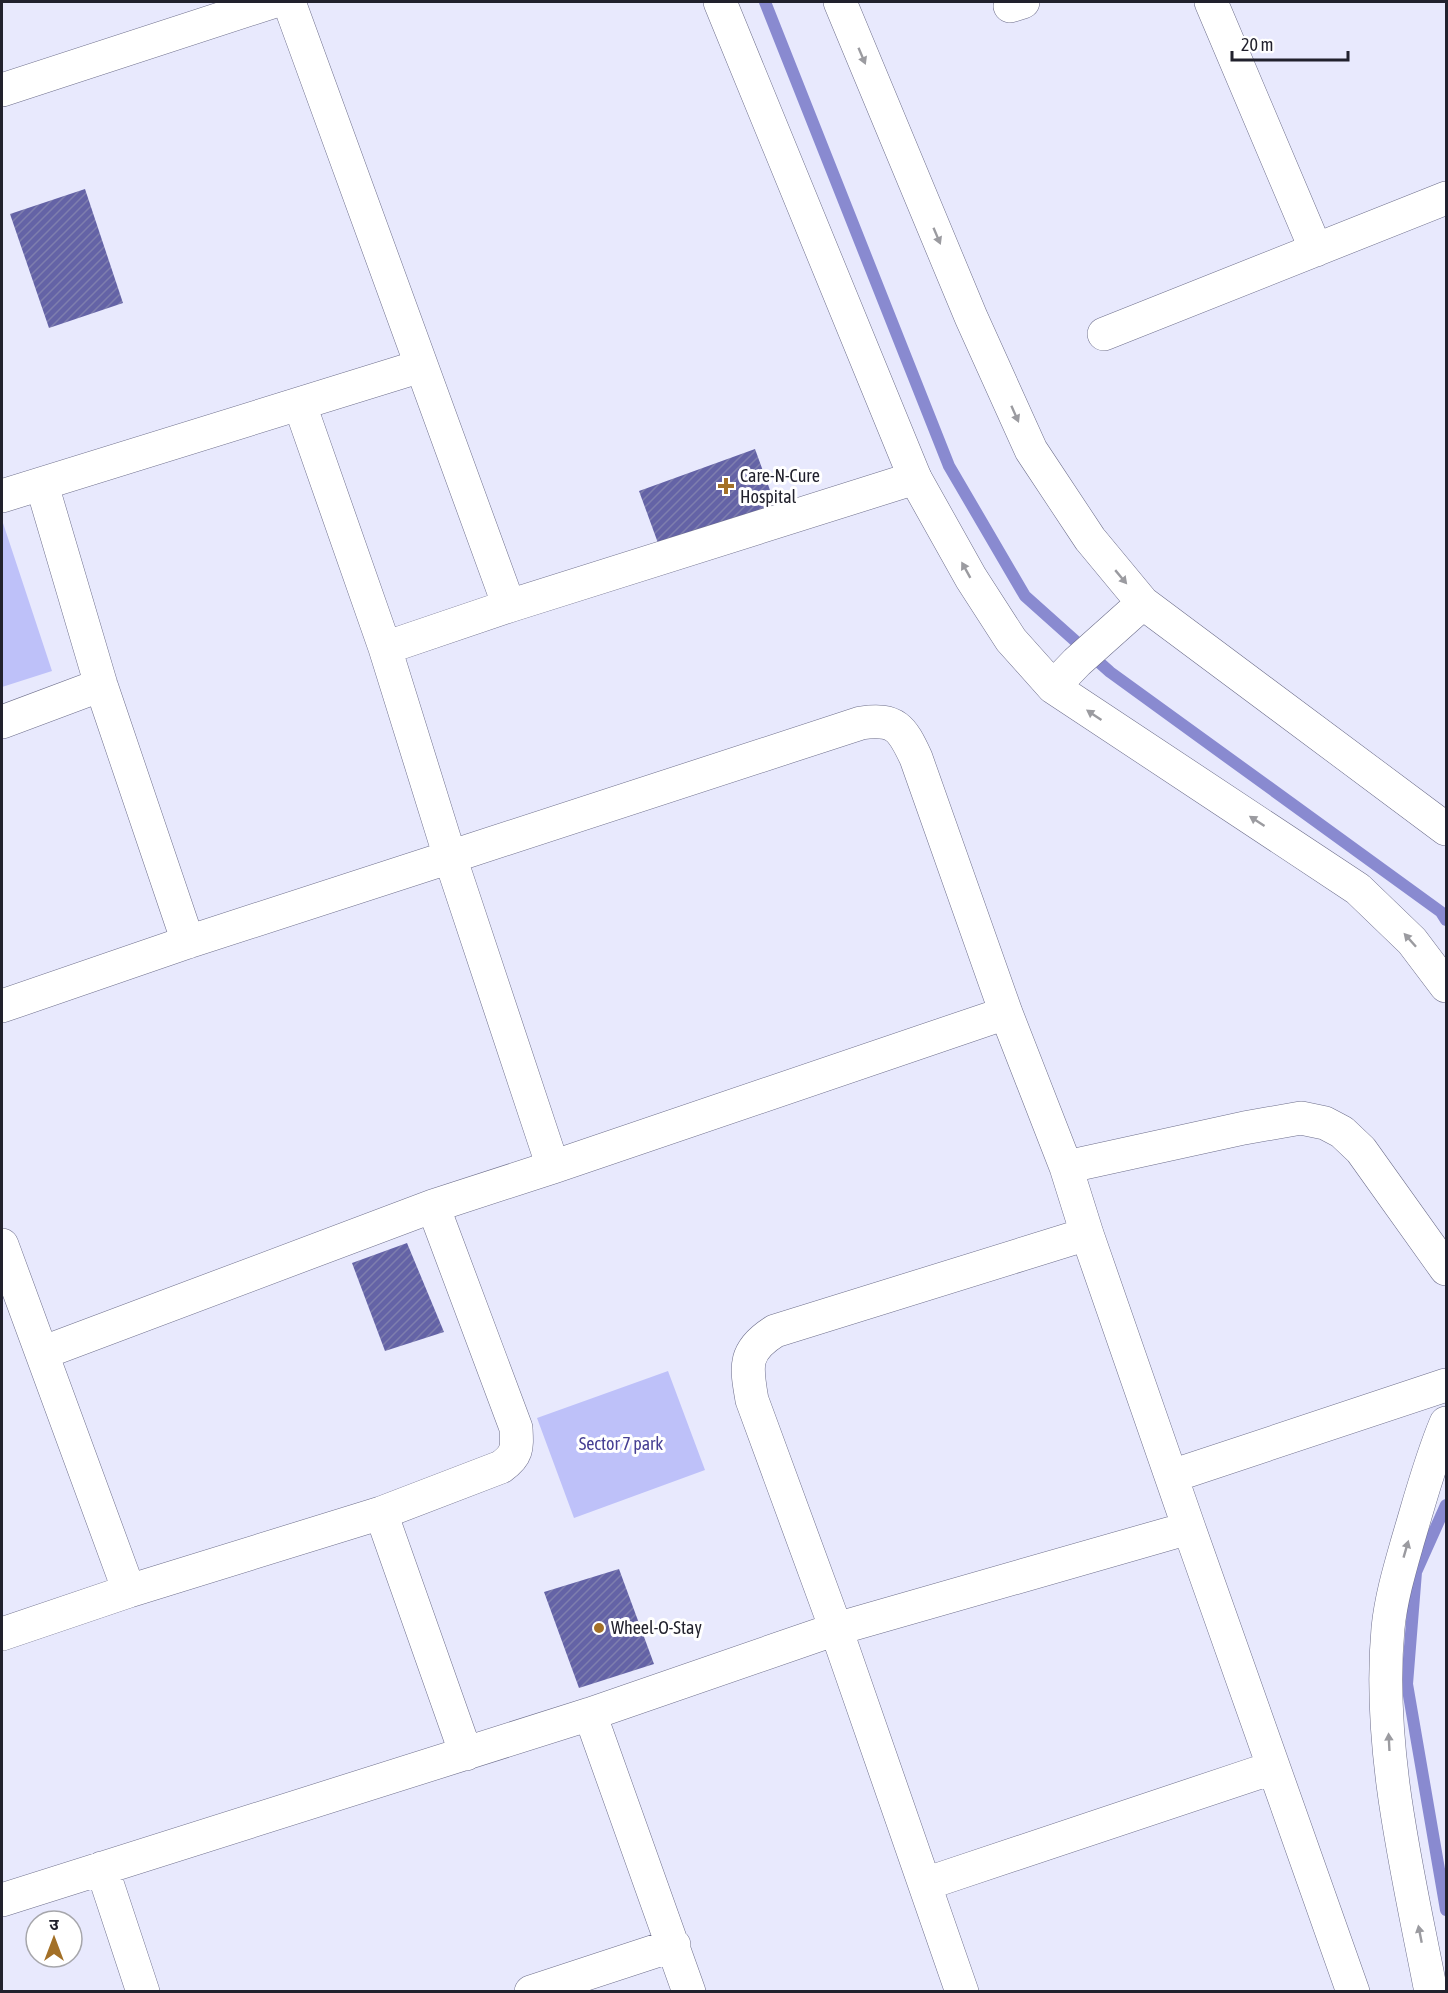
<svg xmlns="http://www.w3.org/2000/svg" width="1448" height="1993" font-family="'Asap Condensed','Noto Sans Devanagari',sans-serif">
	<defs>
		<pattern id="building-hatch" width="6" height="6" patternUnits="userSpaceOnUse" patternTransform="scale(1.5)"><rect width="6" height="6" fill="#6463a6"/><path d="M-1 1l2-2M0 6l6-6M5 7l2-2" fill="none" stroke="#7e7eae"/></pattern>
	</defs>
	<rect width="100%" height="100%" fill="#e8e9fd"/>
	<path fill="#bec1f9" d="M2,520L52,671L2,687Z
		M668,1371L705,1470L574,1518L537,1418Z"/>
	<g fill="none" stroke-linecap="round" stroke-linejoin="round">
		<path stroke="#898ad0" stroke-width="12" d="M765,2L949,466L1025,596L1110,672L1441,912L1446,920
			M1446,1505L1416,1572L1407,1684L1446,1910"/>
	</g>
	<path fill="url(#building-hatch)" d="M85,189L123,303L49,328L10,214Z
		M755,449L778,512L662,554L639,491Z
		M407,1243L444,1332L385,1351L352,1263Z
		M619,1569L654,1664L579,1688L544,1592Z"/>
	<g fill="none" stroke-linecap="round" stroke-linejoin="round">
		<defs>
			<path id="minor" d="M289,2L509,606
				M1211,2L1316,250
				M1010,6L1023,2
				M2,90L272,2
				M1104,334L1446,198
				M300,405L385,648L509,606L915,478
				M42,485L101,685L188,942
				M2,496L421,366
				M2,722L101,685
				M2,1006L188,942L450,857L385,648
				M553,1167L450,857L861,723C896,718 902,728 916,758L1006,1013L1066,1167L1087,1234L1189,1528L1353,1992
				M1066,1167L1244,1128L1301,1118L1325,1123L1342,1132L1361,1150L1446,1269
				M2,1245L129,1591
				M42,1353L433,1206L553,1167L1006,1013
				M1172,1476L1446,1385
				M381,1513L466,1754
				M2,1634L129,1591L381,1513L501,1467C518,1455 517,1448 516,1428L433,1206
				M590,1714L689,1992
				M102,1868L143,1992
				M925,1884L1272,1768
				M2,1900L590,1714L836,1629L1189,1528
				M531,1992L674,1945
				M962,1992L836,1629L752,1400C746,1366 743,1351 775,1331L1087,1234"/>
			<path id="major" d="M720,2L915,478L971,578L1011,640L1053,687L1358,889L1412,941L1446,986
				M840,2L971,317L1031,450L1090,539L1143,603L1446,829
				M1053,687L1077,662L1143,603
				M1431,1992C1408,1873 1377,1749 1388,1628C1391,1598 1400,1568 1408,1540C1420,1500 1430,1461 1446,1423"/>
		</defs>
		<use href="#minor" stroke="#6d6e8b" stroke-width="34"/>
		<use href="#major" stroke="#6d6e8b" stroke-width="34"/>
		<use href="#minor" stroke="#fff" stroke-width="33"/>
		<use href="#major" stroke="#fff" stroke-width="33"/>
	</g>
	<defs><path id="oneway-solid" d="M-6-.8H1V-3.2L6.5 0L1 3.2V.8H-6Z" transform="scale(1.5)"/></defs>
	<g fill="#9b9ba0">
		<use href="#oneway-solid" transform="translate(862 56) rotate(67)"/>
		<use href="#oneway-solid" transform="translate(937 236) rotate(67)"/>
		<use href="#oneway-solid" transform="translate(1015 414) rotate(66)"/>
		<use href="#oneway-solid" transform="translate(966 570) rotate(-119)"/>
		<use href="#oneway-solid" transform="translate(1121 577) rotate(50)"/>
		<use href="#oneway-solid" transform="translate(1094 715) rotate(-146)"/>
		<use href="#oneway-solid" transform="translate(1257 821) rotate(-147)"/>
		<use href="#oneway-solid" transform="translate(1410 940) rotate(-132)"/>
		<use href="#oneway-solid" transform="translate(1406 1549) rotate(-74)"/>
		<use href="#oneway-solid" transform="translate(1389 1742) rotate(-93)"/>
		<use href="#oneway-solid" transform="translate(1420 1934) rotate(-101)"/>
	</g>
	<g fill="#a37027" stroke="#fff" stroke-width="2">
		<path d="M723 477h6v6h6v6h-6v6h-6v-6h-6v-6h6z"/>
		<circle cx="599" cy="1628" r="6"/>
	</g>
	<g text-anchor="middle" stroke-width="6" stroke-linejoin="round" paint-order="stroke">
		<g font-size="18" fill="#21212d" stroke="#fff" text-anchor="start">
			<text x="740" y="482">Care-N-Cure<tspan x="740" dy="21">Hospital</tspan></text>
			<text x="611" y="1634">Wheel-O-Stay</text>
		</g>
		<g font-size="18" fill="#463f93" stroke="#fff">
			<text x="621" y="1450">Sector 7 park</text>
		</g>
	</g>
	<rect width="1448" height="1993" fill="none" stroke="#21212d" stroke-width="6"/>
	<g transform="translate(54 1939)"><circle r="28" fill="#ffffff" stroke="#a6a6ab" stroke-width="1.5"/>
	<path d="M0-4.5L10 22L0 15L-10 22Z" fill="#a37027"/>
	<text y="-9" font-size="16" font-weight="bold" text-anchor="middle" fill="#21212d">उ</text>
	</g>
	<path d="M1232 51v9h116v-9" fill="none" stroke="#21212d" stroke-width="3"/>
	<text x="1241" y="51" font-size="18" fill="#21212d" stroke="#ffffff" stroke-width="4.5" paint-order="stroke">20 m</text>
</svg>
